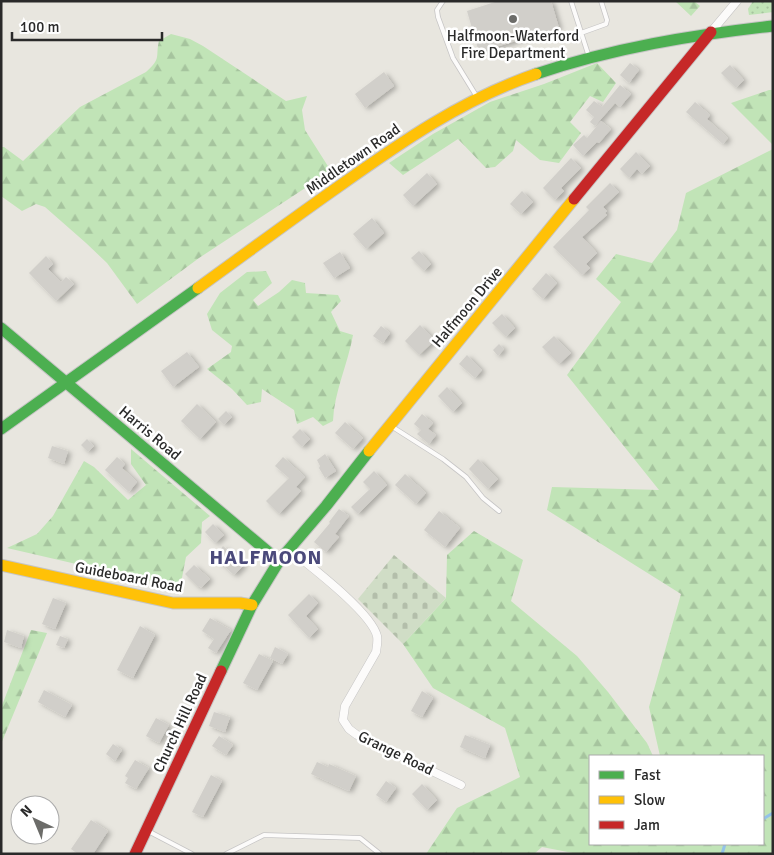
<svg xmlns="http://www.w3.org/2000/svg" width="774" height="855" font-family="Signika,sans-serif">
	<defs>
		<pattern id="grass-dots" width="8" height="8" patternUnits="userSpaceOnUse" patternTransform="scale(1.25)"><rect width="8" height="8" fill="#c1e4b7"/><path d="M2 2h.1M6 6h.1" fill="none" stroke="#a6c49e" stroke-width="1.8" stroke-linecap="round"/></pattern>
		<pattern id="forest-firs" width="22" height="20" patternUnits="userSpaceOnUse" patternTransform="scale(1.25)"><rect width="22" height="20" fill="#c1e4b7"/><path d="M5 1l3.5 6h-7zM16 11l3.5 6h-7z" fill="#a6c49e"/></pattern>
		<pattern id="cemetery-stones" width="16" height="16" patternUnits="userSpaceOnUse" patternTransform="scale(1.25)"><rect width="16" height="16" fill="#d0ddc6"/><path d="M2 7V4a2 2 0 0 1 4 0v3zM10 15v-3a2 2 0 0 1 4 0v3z" fill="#b3beaa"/></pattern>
		<filter id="shadow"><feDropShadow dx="3.5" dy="2" stdDeviation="2.5" flood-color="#0004"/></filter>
	</defs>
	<rect width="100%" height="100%" fill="#e8e6df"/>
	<path fill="url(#grass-dots)" d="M753,1H773V12L749,15L748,9Z"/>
	<path fill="url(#forest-firs)" d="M675,1H694L700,6L691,16Z
		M171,34L190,39L203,46L286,101L307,96L302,110L305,130L331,171L199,258L137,304L107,263L86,243L45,207L36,204L22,211L1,196V147H4L23,161L80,107L146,72C162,58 155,57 159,41Z
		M597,63L616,83L603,102L590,96L570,122L581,133L559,163L540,160L516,140L513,151L495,167L486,168L458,139L403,175L389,163L433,134L490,102L544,84Z
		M769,90H773V145L731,103Z
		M773,149V854H578L542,847L534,854H426L457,808L520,777L505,728L433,688L403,644L446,598L447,555L474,531L523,560L511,601L577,656L608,692L647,743L653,756H590V844H763V756H660L649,707L681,594L547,510L552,487L659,490L567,375L621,302L596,279L616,254L652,263L677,230L686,193Z
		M266,271L272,283L253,300L258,306L279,292L292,280L305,283L306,293L338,295L341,301L331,312L340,331L353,335C348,364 334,392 333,421L323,426L313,417L297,424L294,410L262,389L261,402L247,405L232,389L207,369L231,352L232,346L212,330L207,314L220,293L247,272Z
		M131,449L210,516L202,522L201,543L186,557L180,588L7,548L37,534L53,516L84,461L94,467L128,500L146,485L131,464Z
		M31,630L47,633L1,744V708Z"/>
	<path fill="url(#cemetery-stones)" d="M394,555L446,598L403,644L358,599Z"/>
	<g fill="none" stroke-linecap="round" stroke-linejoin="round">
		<path stroke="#92c2ea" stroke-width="3" d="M763,819L773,813
			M722,854L725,844"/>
	</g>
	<path fill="#d1cfca" filter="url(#shadow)" d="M498,1H551L559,28L479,52L467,11Z
		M630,63L639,70L629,83L620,75Z
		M730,65L744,80L736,88L721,73Z
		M384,72L394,86L365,108L355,94Z
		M620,85L631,94L620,107L615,103L595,126L590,122L594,117L586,110L594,101L602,107Z
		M695,102L710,115L707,119L728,138L723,144L686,112Z
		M601,121L611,129L599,143L597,142L583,156L573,145L584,135L587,138Z
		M636,152L650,166L642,174L637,169L629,178L620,169Z
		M571,158L581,168L561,188L564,191L555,200L543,188Z
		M427,173L437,184L413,206L403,195Z
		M610,183L619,192L603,207L607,211L605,213L607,215L582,237L597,253L586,264L590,268L582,275L553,247L589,210L586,207Z
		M522,191L533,202L521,214L510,204Z
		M372,218L384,233L366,249L353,234Z
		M419,251L431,264L424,271L411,258Z
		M340,252L350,268L334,278L323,263Z
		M46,256L53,264L48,269L61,282L66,277L74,284L56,301L29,273Z
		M546,273L557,283L543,299L532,289Z
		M502,314L515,328L506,337L492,323Z
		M420,325L435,340L419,355L405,341Z
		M381,326L390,333L383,343L373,336Z
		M554,336L571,353L559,364L542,347Z
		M499,344L504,349L498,356L493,350Z
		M187,352L199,367L173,387L161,371Z
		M467,355L482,370L475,378L459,364Z
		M447,387L462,403L453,412L438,396Z
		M197,404L216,422L200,439L181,421Z
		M226,411L232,417L224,425L218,419Z
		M422,414L433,423L428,429L436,435L429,444L417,434L421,430L414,424Z
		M345,422L363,438L353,449L335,433Z
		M300,429L310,439L302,447L292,437Z
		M87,439L94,446L88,452L81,445Z
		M52,446L68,451L64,464L48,458Z
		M325,454L336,471L325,478L319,468L320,466L317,460Z
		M117,457L125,464L122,468L137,482L129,492L105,470Z
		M283,457L305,477L296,487L301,491L279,514L266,501L289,478L275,466Z
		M478,459L498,479L488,489L469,469Z
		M374,471L387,485L358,514L351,507L370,489L363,482Z
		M405,474L426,493L416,504L395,485Z
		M339,509L349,516L335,534L339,537L326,552L314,542L330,523L329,522Z
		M439,511L460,528L445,547L424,530Z
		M213,524L224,535L215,543L205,532Z
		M223,546L244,565L234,575L214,557Z
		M194,565L210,579L201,588L200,586L198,587L185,574Z
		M309,594L318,603L306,616L318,629L309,638L288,615Z
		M53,598L66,603L55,629L42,624Z
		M210,618L231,630L216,653L208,648L214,639L202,631Z
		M140,626L155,635L133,678L117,670Z
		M7,630L24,636L21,648L4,642Z
		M60,636L68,639L64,648L56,645Z
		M275,647L288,654L282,664L270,658Z
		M259,654L273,661L257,690L243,683Z
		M44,690L72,705L65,717L38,702Z
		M422,691L433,698L422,717L411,711Z
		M214,712L230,717L225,732L209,726Z
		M156,718L169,725L159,743L146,736Z
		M465,735L490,745L485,758L460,747Z
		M219,736L233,745L226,755L212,746Z
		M113,744L122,750L115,761L106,754Z
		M135,760L149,768L136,789L125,783L128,778L125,776Z
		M317,762L328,767L329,764L356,776L349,791L311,774Z
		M211,775L222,781L203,817L192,812Z
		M386,781L396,788L386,802L376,795Z
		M422,784L437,800L427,810L412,794Z
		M91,820L108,831L93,854H78L71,849Z"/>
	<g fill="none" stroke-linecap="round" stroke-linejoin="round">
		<defs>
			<path id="lane" d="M443,1L437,10L438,17L453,58L477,97
				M571,1L589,57
				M581,33L606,24L607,20L601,1
				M391,426L443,459L466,477L483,498L499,511
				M148,831L192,854
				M226,854L264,835L360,838L380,854"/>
			<path id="street" d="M711,32L737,1
				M289,549C310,566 371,612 377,636C378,641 377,646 376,652L345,706L343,720L349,729L357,735L461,785"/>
			<path id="fast" d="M536,74C613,48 692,35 773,26
				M1,328L279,561
				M1,429L198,288
				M221,671L252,605L279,561L326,506L369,451"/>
			<path id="slow" d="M198,288C245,254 291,220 338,187C400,143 463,99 536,74
				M369,451L574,199
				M1,565L173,603H240L252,605"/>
			<path id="jam" d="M574,199L711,32
				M135,854L221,671"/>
		</defs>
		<use href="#lane" stroke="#c6c5c5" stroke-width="5.5"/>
		<use href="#street" stroke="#c6c5c5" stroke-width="9"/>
		<use href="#fast" stroke="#c6c5c5" stroke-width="13"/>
		<use href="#slow" stroke="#c6c5c5" stroke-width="13"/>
		<use href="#jam" stroke="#c6c5c5" stroke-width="13"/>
		<use href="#lane" stroke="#fcfbfa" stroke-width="4"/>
		<use href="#street" stroke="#fcfbfa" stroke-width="8"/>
		<use href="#fast" stroke="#4caf50" stroke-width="11"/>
		<use href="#slow" stroke="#ffc107" stroke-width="11"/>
		<use href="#jam" stroke="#c62828" stroke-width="11"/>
	</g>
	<circle fill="#6c6c69" stroke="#fff" stroke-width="2" cx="513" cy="19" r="5"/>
	<g text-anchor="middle" stroke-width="5" stroke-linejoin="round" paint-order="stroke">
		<g font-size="15" fill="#2a2a2a" stroke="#fff">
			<text x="513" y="41">Halfmoon-Waterford<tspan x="513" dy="17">Fire Department</tspan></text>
		</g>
		<g font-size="15" fill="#2a2a2a" stroke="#fff">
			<text transform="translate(353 159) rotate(-35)" y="5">Middletown Road</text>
			<text transform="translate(467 307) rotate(-50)" y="5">Halfmoon Drive</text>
			<text transform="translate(150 433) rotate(40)" y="5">Harris Road</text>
			<text transform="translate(129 577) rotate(11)" y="5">Guideboard Road</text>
			<text transform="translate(180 723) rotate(-65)" y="5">Church Hill Road</text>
			<text transform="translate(396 753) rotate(26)" y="5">Grange Road</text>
		</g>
		<g font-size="20" font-weight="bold" letter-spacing="1" fill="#4b4a7b" stroke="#fff">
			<text x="266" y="564">HALFMOON</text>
		</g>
	</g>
	<rect width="774" height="855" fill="none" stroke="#2a2a2a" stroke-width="5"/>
	<rect x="589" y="755" width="175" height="90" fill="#ffffff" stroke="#aaaaaa"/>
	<rect x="599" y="771" width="25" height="8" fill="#4caf50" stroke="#aaaaaa"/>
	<text x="634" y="780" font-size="15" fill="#2a2a2a">Fast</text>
	<rect x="599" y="796" width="25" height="8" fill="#ffc107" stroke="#aaaaaa"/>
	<text x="634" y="805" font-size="15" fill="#2a2a2a">Slow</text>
	<rect x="599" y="821" width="25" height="8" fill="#c62828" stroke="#aaaaaa"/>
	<text x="634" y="830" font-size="15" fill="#2a2a2a">Jam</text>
	<g transform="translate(35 820) rotate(316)"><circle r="24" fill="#ffffff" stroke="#aaaaaa"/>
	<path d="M0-4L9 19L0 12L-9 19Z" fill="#6c6c69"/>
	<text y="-8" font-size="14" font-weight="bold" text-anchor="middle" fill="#2a2a2a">N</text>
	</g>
	<path d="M12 32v8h150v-8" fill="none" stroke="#2a2a2a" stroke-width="2.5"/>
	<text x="20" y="32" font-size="15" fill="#2a2a2a" stroke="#ffffff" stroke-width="4" paint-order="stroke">100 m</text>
</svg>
